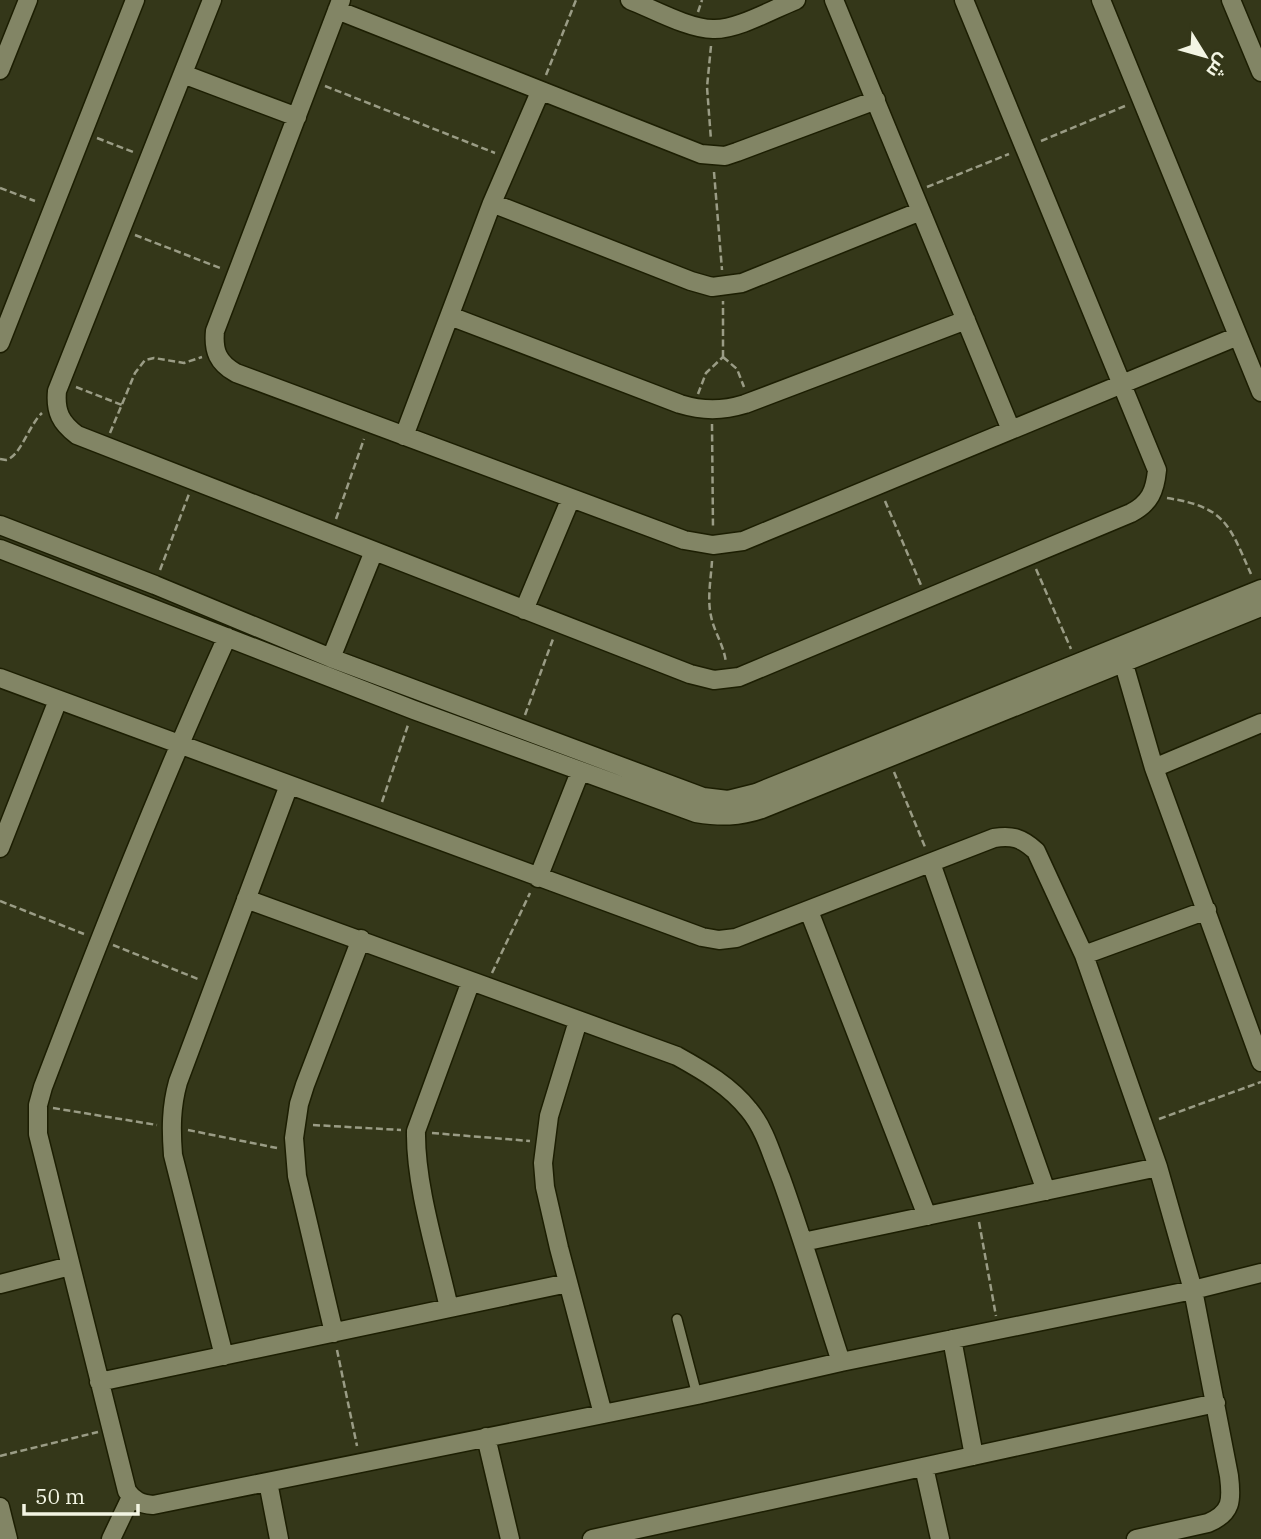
<svg xmlns="http://www.w3.org/2000/svg" width="1261" height="1539" font-family="'IBM Plex Serif',Cairo,serif">
	<rect width="100%" height="100%" fill="#343719"/>
	<g fill="none" stroke-linecap="round" stroke-linejoin="round">
		<defs>
			<path id="lane" d="M677,1319L697,1395"/>
			<path id="street" d="M212,0L57,391C55,412 61,423 77,435L690,674L714,680L739,677L1131,513C1150,503 1155,491 1157,470L964,0
				M341,0L215,331C213,351 218,363 236,373L684,540L713,545L743,541L1238,336
				M630,0C653,9 689,29 713,29C737,30 773,9 796,0
				M834,0L1011,430
				M1101,0L1261,392
				M1231,0L1261,72
				M337,10L701,154L725,156L737,152L876,100
				M0,70L28,0
				M183,74L297,117
				M492,203L691,281L712,287L742,283L921,211
				M450,316L680,404C703,411 722,411 745,404L966,320
				M0,343L135,0
				M404,436L492,203L540,92
				M0,525L155,585L331,658L703,797L728,800L756,793L1261,589
				M0,549L414,710L696,813C720,817 739,817 762,809L1261,607
				M524,610L571,498
				M227,637C160,785 101,935 43,1087L38,1105V1134L127,1491C134,1501 141,1504 153,1505L697,1395L841,1362L1193,1290L1261,1273
				M331,658L374,551
				M1123,661L1154,768L1261,1062
				M0,678L702,937L719,940L736,938L994,838C1012,835 1022,838 1036,851L1084,955L1158,1167L1193,1290L1229,1476C1232,1500 1232,1513 1208,1523L1136,1539
				M1154,768L1261,723
				M0,848L58,700
				M931,863L1046,1191
				M538,878L580,772
				M246,899L677,1056C704,1071 730,1086 749,1110C765,1129 772,1156 781,1178C803,1239 821,1301 841,1362
				M809,911L927,1216
				M1084,955L1207,910
				M578,1021L549,1116L543,1163L545,1187L559,1248L603,1414
				M803,1242L1158,1167
				M0,1284L70,1266
				M449,1308C437,1254 415,1185 416,1131L471,981
				M334,1333L297,1176L294,1138L299,1104L305,1085L361,939
				M952,1339L974,1456
				M224,1356L173,1155C171,1129 171,1107 178,1082L289,785
				M99,1382L568,1283
				M486,1437L510,1539
				M924,1467L940,1539
				M268,1482L279,1539
				M0,1507L8,1539
				M111,1539L131,1497
				M592,1539L1216,1403"/>
		</defs>
		<use href="#lane" stroke="#1c1e02" stroke-width="12"/>
		<use href="#street" stroke="#1c1e02" stroke-width="21"/>
		<path stroke="#9a9c85" stroke-width="2.5" stroke-dasharray="7 3.5" stroke-linecap="butt" d="M698,12L702,0
			M711,46L707,87L711,140
			M546,75L576,0
			M325,86L495,153
			M97,138L133,152
			M1041,141L1125,106
			M714,172L722,270
			M927,187L1009,154
			M0,188L35,201
			M135,235L220,268
			M723,357V301
			M723,357L737,369L744,387
			M76,387L122,405
			M698,394L706,373L723,357
			M712,424L713,529
			M110,433L135,373L145,360L154,358L184,363L202,357
			M0,459L6,460C20,457 29,425 42,413
			M1167,498C1226,507 1229,525 1251,574
			M885,501L921,585
			M336,519L364,439
			M712,561C711,578 707,599 711,616C714,632 724,645 726,663
			M1036,569L1071,649
			M160,570L189,494
			M525,715L553,639
			M894,772L925,847
			M382,802L408,725
			M0,901L84,934
			M113,945L198,979
			M492,973L530,893
			M53,1108L157,1125
			M1159,1119L1261,1082
			M313,1125L401,1130
			M188,1130L277,1148
			M432,1133L530,1141
			M979,1222L996,1316
			M337,1350L357,1446
			M0,1456L98,1432"/>
		<use href="#lane" stroke="#828565" stroke-width="9"/>
		<use href="#street" stroke="#828565" stroke-width="18"/>
	</g>
	<g transform="translate(1205 56) rotate(127)" stroke="#343719" stroke-width="5" paint-order="stroke">
	<path d="M0-5L12 26L0 18L-12 26Z" fill="#f3f5e3"/>
	<text y="-10" font-size="19" font-weight="bold" text-anchor="middle" fill="#f3f5e3">ش</text>
	</g>
	<path d="M24 1504v10h114v-10" fill="none" stroke="#f3f5e3" stroke-width="3.5"/>
	<text x="35" y="1504" font-size="21" fill="#f3f5e3" stroke="#343719" stroke-width="5" paint-order="stroke">50 m</text>
</svg>
